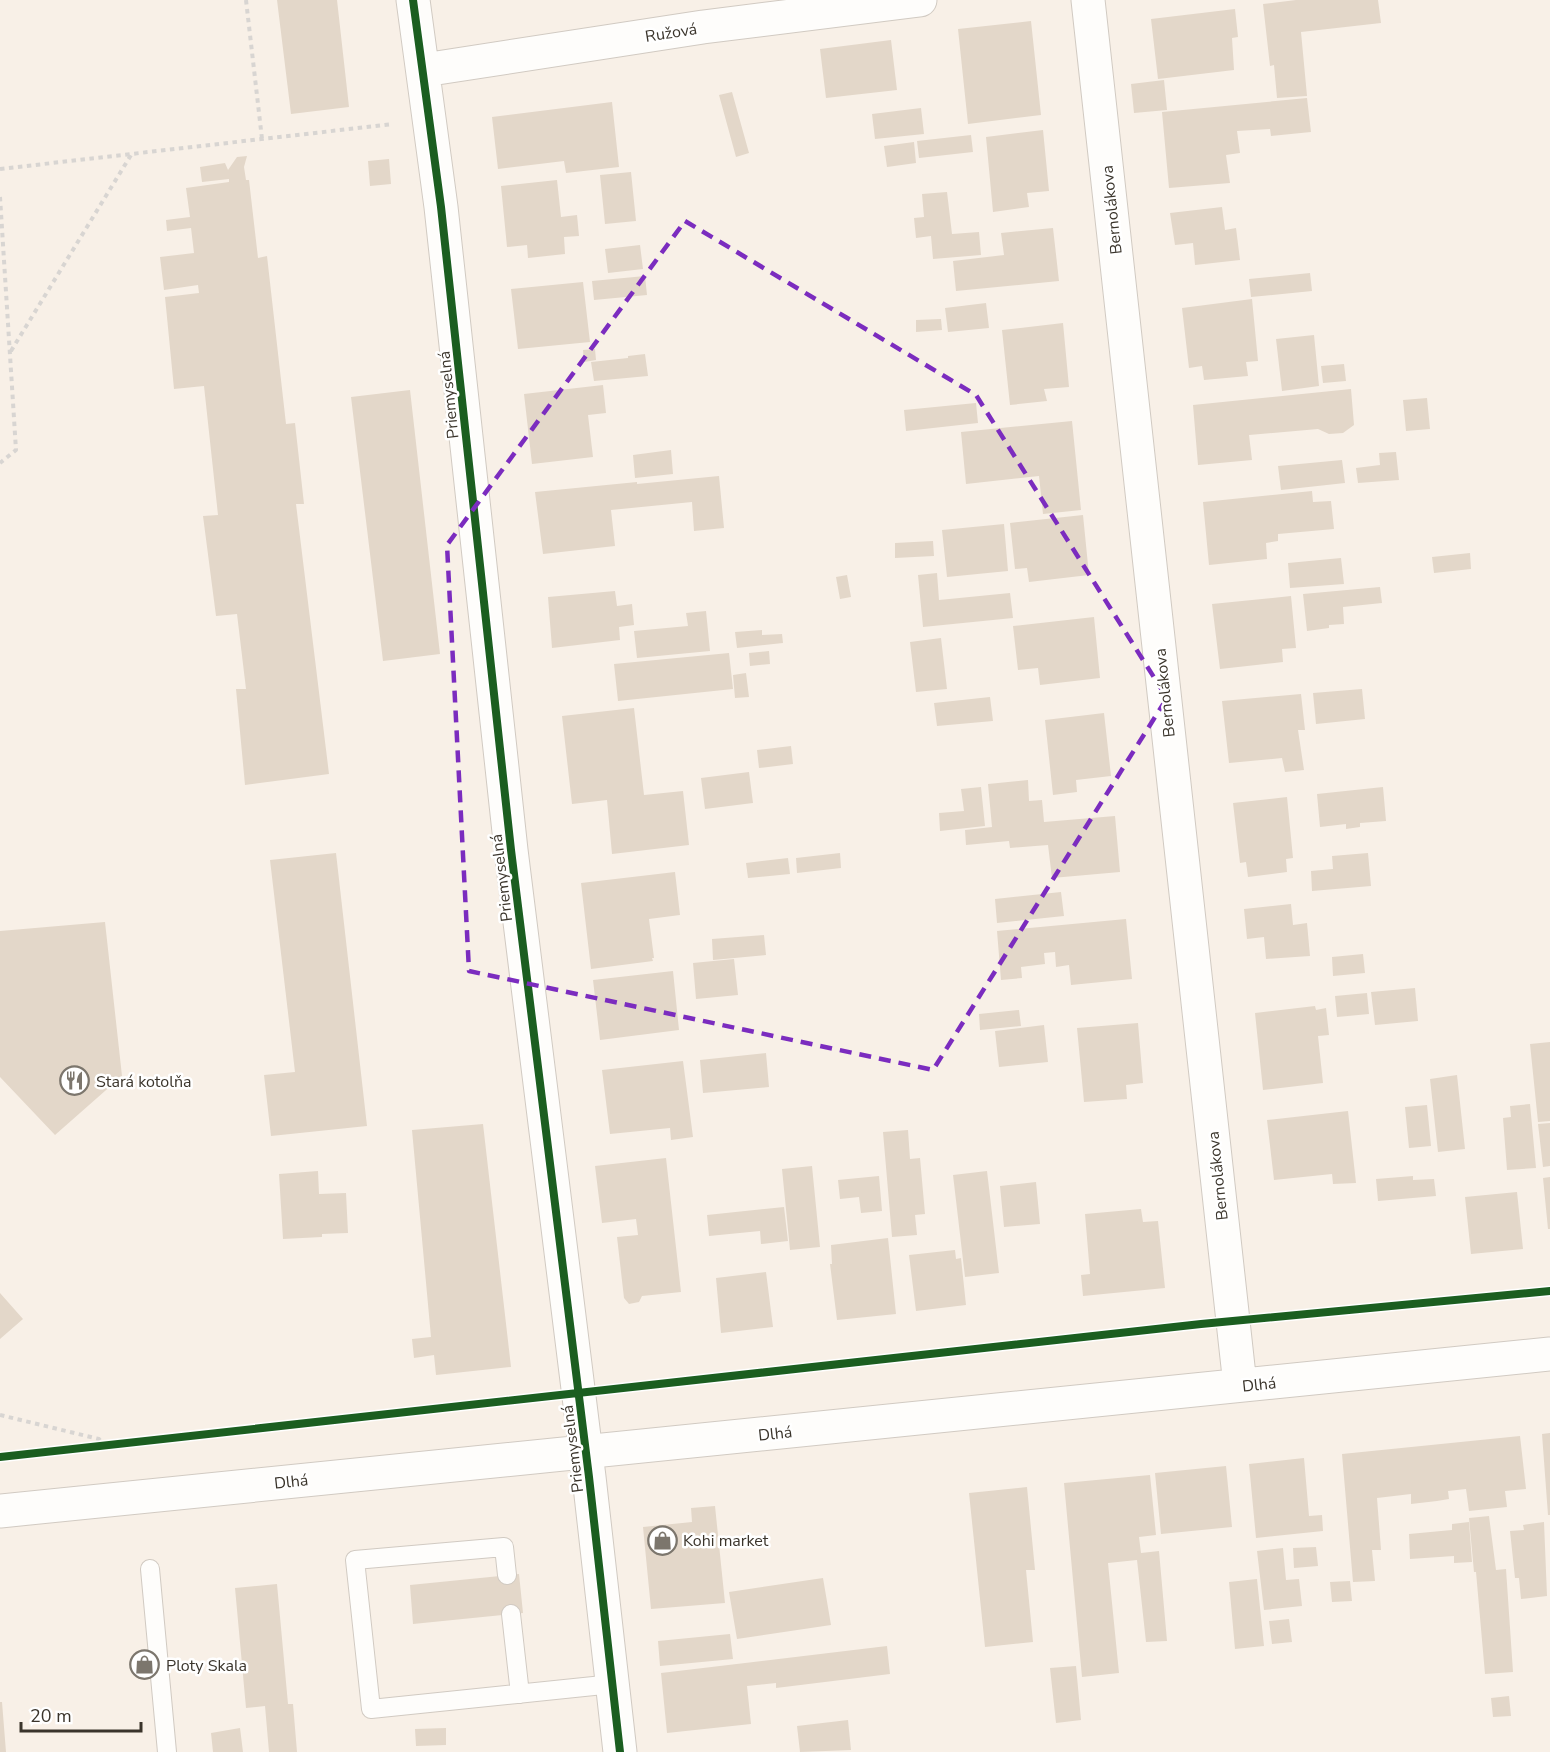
<svg xmlns="http://www.w3.org/2000/svg" width="1550" height="1752" font-family="'Nunito Sans',sans-serif">
	<rect width="100%" height="100%" fill="#f8f0e7"/>
	<path fill="#e3d7c9" d="M277,0H337L349,107L291,114Z
		M1296,0H1378L1381,23L1301,32L1307,96L1277,98L1274,65L1270,66L1263,4Z
		M1235,9L1238,37L1232,38L1234,70L1158,79L1151,19Z
		M1031,21L1041,115L968,124L958,29Z
		M891,40L897,90L826,98L820,49Z
		M1164,80L1167,110L1134,113L1131,84Z
		M732,92L749,153L736,157L719,95Z
		M1307,98L1311,132L1271,136L1270,129L1237,131L1240,153L1226,155L1230,183L1169,188L1162,112Z
		M612,102L619,167L566,173L564,161L498,169L492,117Z
		M921,108L924,134L875,139L872,114Z
		M1043,130L1049,191L1027,193L1029,207L993,212L986,137Z
		M971,135L973,152L919,158L917,141Z
		M914,142L916,163L887,167L884,146Z
		M247,156L244,167L246,180H249L258,258L267,256L286,424L295,423L304,504H296L329,774L245,785L236,689H246L237,614L216,616L203,516L218,515L204,386L174,389L165,297L199,293L198,285L164,290L160,257L194,253L191,228L167,231L166,220L190,217L186,188L229,182V179L202,182L200,167L225,163L228,170L237,157Z
		M389,159L391,184L370,186L368,161Z
		M631,172L636,221L605,224L600,175Z
		M557,180L561,217L577,215L579,236L564,237L565,254L528,258L527,245L507,247L501,186Z
		M947,192L952,234L979,232L981,255L933,259L931,236L916,238L914,218L924,217L922,194Z
		M1222,207L1225,230L1236,228L1240,260L1195,265L1193,243L1175,245L1170,213Z
		M1053,228L1059,281L956,291L953,261L1004,255L1001,233Z
		M640,245L643,269L608,273L605,249Z
		M1310,273L1312,291L1251,297L1249,279Z
		M645,276L647,295L594,300L592,281Z
		M583,282L590,342L518,349L511,289Z
		M1252,299L1258,361L1246,362L1248,376L1204,380L1202,366L1189,368L1182,308Z
		M986,303L989,328L948,332L945,308Z
		M941,319L942,330L916,332V320Z
		M1063,323L1069,387L1044,389L1047,401L1010,405L1002,330Z
		M1314,335L1319,386L1282,391L1276,339Z
		M595,349L596,360L584,362L583,350Z
		M645,354L648,376L594,381L591,362L628,358V356Z
		M1344,364L1346,381L1323,383L1321,366Z
		M603,385L606,413L588,415L593,457L532,464L524,394Z
		M1351,389L1354,425L1343,433L1329,434L1318,429L1249,435L1252,460L1198,465L1193,405Z
		M410,390L440,654L383,661L351,397Z
		M1427,398L1430,429L1406,431L1403,400Z
		M976,403L978,423L906,431L904,410Z
		M1072,421L1081,510L1043,514L1039,476L966,484L961,432Z
		M671,450L673,474L635,478L633,455Z
		M1396,452L1399,480L1358,483L1356,468L1380,465L1379,453Z
		M1342,460L1345,483L1281,490L1278,466Z
		M719,476L724,528L694,531L692,502L611,510L615,546L543,554L535,492L637,482V484Z
		M1312,491L1313,502L1331,501L1334,529L1278,534V541L1266,543L1267,559L1209,565L1203,502Z
		M1083,515L1089,575L1029,582L1027,568L1015,569L1010,523Z
		M1004,524L1008,571L947,577L942,530Z
		M933,541L934,556L895,558V543Z
		M1470,553L1471,569L1434,573L1432,557Z
		M1341,558L1344,584L1290,588L1288,563Z
		M937,573L939,600L1010,593L1013,618L923,627L918,575Z
		M847,575L851,597L840,599L836,577Z
		M1380,587L1382,603L1343,607L1344,624L1329,625V628L1307,631L1303,594Z
		M615,591L617,606L632,604L634,625L619,627L620,640L552,648L548,597Z
		M1291,596L1296,648L1282,649L1283,662L1220,669L1212,604Z
		M706,611L710,651L637,658L634,631L688,626L686,613Z
		M1094,617L1100,678L1040,685L1038,668L1018,670L1013,626Z
		M762,630V635L782,634L783,643L737,648L735,632Z
		M941,638L947,689L916,692L910,642Z
		M769,651L770,664L750,666L749,653Z
		M729,653L733,689L618,701L614,664Z
		M746,673L749,697L735,698L733,675Z
		M1362,689L1365,719L1316,724L1313,693Z
		M1301,694L1305,730H1298L1304,770L1285,772L1282,758L1229,763L1222,701Z
		M990,697L993,721L937,726L934,703Z
		M634,708L644,795L683,791L689,845L612,854L607,800L572,804L562,716Z
		M1104,713L1111,776L1076,780L1077,792L1053,795L1045,720Z
		M791,746L793,764L759,768L757,750Z
		M749,772L753,803L705,809L701,778Z
		M1028,780L1029,801L1042,800L1044,822L1115,816L1120,872L1052,878L1048,845L1010,848L1009,841L966,845L965,830L992,827L988,784Z
		M981,787L985,826L940,831L939,813L964,811L961,789Z
		M1383,787L1386,821L1360,823V827L1346,829V824L1320,827L1317,794Z
		M1287,797L1293,858L1286,859L1287,872L1248,877L1246,862L1240,863L1233,803Z
		M336,853L367,1126L271,1136L264,1075L295,1072L270,860Z
		M840,853L841,868L797,873L796,858Z
		M1368,853L1371,886L1312,891L1311,871L1333,869L1332,856Z
		M788,858L790,874L748,878L746,863Z
		M675,872L680,915L649,919L654,958H652L653,961L591,969L581,883Z
		M1061,892L1064,916L997,923L995,899Z
		M1291,904L1293,925L1307,923L1310,956L1266,959L1264,937L1247,939L1244,909Z
		M1126,919L1132,979L1071,985L1069,965L1056,967L1055,952L1044,953L1045,964L1021,967L1022,978L1001,980L997,931Z
		M105,922L122,1076L55,1135L0,1077V931Z
		M764,935L766,955L713,960L712,939Z
		M1363,954L1365,973L1333,976L1332,957Z
		M734,959L738,995L696,999L693,963Z
		M673,971L679,1030L600,1040L593,980Z
		M1415,988L1418,1021L1375,1025L1371,992Z
		M1367,993L1369,1014L1337,1017L1335,996Z
		M1315,1006L1316,1010L1326,1008L1329,1035L1318,1036L1323,1083L1263,1090L1255,1013Z
		M1019,1010L1021,1026L980,1030L979,1014Z
		M1138,1023L1143,1083L1126,1085L1127,1099L1084,1102L1077,1028Z
		M1044,1025L1048,1062L999,1067L995,1031Z
		M1550,1042V1121L1538,1122L1530,1044Z
		M766,1053L769,1087L703,1093L700,1060Z
		M683,1061L693,1137L671,1140L670,1128L610,1134L602,1070Z
		M1457,1075L1465,1149L1438,1152L1430,1079Z
		M1530,1104L1536,1168L1507,1170L1503,1118L1511,1117L1510,1106Z
		M1427,1105L1431,1146L1409,1148L1405,1107Z
		M1348,1111L1356,1183L1333,1184L1332,1174L1274,1180L1267,1120Z
		M1550,1123V1166L1543,1167L1538,1124Z
		M483,1124L511,1367L436,1375L434,1355L414,1358L412,1339L431,1337L412,1130Z
		M908,1130L910,1159L920,1158L925,1214L915,1215L917,1235L892,1237L883,1132Z
		M666,1158L681,1292L642,1296L639,1302L629,1304L624,1298L617,1237L638,1235L636,1219L602,1223L595,1166Z
		M812,1166L820,1247L790,1250L782,1169Z
		M318,1171L319,1194L346,1193L348,1233L322,1234V1237L283,1239L279,1174Z
		M987,1171L999,1273L965,1277L953,1175Z
		M879,1176L882,1211L861,1213L859,1197L840,1199L838,1180Z
		M1413,1176V1180L1434,1179L1436,1196L1378,1201L1376,1179Z
		M1550,1177V1229H1548L1543,1178Z
		M1036,1182L1040,1224L1004,1227L1000,1186Z
		M1517,1192L1523,1249L1471,1254L1465,1197Z
		M784,1207L788,1241L761,1244L760,1231L709,1236L707,1215Z
		M1141,1209L1143,1222L1158,1221L1165,1288L1083,1296L1081,1275L1090,1274L1085,1214Z
		M888,1238L896,1314L837,1320L830,1264H832L831,1245Z
		M955,1250L956,1259L961,1258L966,1305L916,1311L909,1255Z
		M766,1272L773,1327L721,1333L716,1278Z
		M0,1293L23,1319L0,1339Z
		M1550,1433V1515H1548L1542,1434Z
		M1520,1436L1526,1489L1505,1491L1507,1507L1469,1511L1466,1489L1448,1491L1449,1499L1437,1501L1411,1504V1494L1377,1498L1381,1550H1372L1375,1581L1353,1582L1342,1454Z
		M1304,1458L1309,1516L1322,1515L1323,1531L1256,1538L1249,1464Z
		M1226,1466L1232,1527L1161,1534L1155,1473Z
		M1150,1475L1156,1535L1139,1537L1141,1553L1159,1551L1167,1641L1146,1642L1137,1560L1108,1563L1119,1673L1082,1677L1064,1483Z
		M1027,1487L1035,1570H1026L1033,1642L985,1647L969,1493Z
		M715,1506L725,1603L651,1609L643,1527L692,1522L691,1508Z
		M1489,1516L1496,1570L1506,1569L1513,1672L1485,1674L1476,1572H1474L1469,1518Z
		M1469,1522L1472,1562L1454,1563V1556L1410,1559L1409,1534L1452,1530V1524Z
		M1544,1522L1547,1596L1521,1599L1519,1578H1515L1510,1531L1524,1530L1523,1525Z
		M1316,1547L1318,1566L1294,1568L1293,1548Z
		M1283,1548L1286,1580L1299,1579L1302,1606L1264,1610L1257,1551Z
		M519,1574L523,1613L413,1624L410,1585Z
		M823,1578L831,1625L737,1639L729,1592Z
		M1257,1579L1264,1646L1235,1649L1229,1582Z
		M1350,1581L1352,1601L1332,1602L1330,1582Z
		M277,1584L288,1704H293L297,1752H269L265,1706L246,1708L235,1588Z
		M1289,1619L1292,1642L1272,1644L1269,1621Z
		M730,1634L733,1659L660,1666L658,1641Z
		M887,1646L890,1674L776,1688V1683L747,1686L751,1724L667,1733L661,1673Z
		M1076,1666L1081,1720L1056,1723L1050,1668Z
		M1509,1696L1511,1716L1493,1717L1491,1698Z
		M0,1702H2L6,1752H0Z
		M848,1720L851,1750L800,1752L797,1726Z
		M240,1728L243,1752H213L211,1733Z
		M446,1728V1745L416,1746L415,1729Z"/>
	<g fill="none" stroke-linecap="round" stroke-linejoin="round">
		<defs>
			<path id="lane" d="M150,1569L167,1752
				M507,1575L504,1547L355,1560L371,1709L613,1684
				M511,1614L520,1694"/>
			<path id="street" d="M413,0L441,207L511,850L589,1477L620,1752
				M1088,0L1240,1385
				M424,70L703,27L920,0
				M0,1511L1550,1354"/>
		</defs>
		<use href="#lane" stroke="#d1cac2" stroke-width="20"/>
		<use href="#street" stroke="#d1cac2" stroke-width="35"/>
		<path stroke="#d8d5d2" stroke-width="4" stroke-dasharray="4.5 4.5" stroke-linecap="butt" d="M246,0L262,139
			M0,169L393,124
			M0,197L16,450L0,463
			M11,351L131,155
			M0,1415L99,1439L105,1446"/>
		<use href="#lane" stroke="#fefdfb" stroke-width="18"/>
		<use href="#street" stroke="#fefdfb" stroke-width="33"/>
		<defs>
			<path id="cycleway" d="M413,0L441,207L511,850L589,1477L620,1752
				M0,1457L1201,1324L1550,1291"/>
		</defs>
		<use href="#cycleway" stroke="#fff" stroke-width="11"/>
		<use href="#cycleway" stroke="#1b5e20" stroke-width="8"/>
	</g>
	<path fill="none" stroke="#7b2cbf" stroke-width="4.5" stroke-dasharray="12 8" stroke-linejoin="round" d="M685,221L976,395L1167,698L933,1070L469,971L447,545Z"/>
	<defs>
		<symbol id="restaurant-ring" viewBox="-11 -11 22 22"><circle r="9.5" fill="#fff" stroke="#7c766d" stroke-width="1.5"/><path d="M-5-6h1v4h1v-4h1v4h1v-4h1v5L-1.5 .5V6h-2V.5L-5-1ZM5-6V6H3V1.5H1.5Q1.5-4 5-6Z" fill="#7c766d"/></symbol>
		<symbol id="shop-ring" viewBox="-11 -11 22 22"><circle r="9.5" fill="#fff" stroke="#7c766d" stroke-width="1.5"/><path d="M-5-2.5h2.3a2.7 3.5 0 0 1 5.4 0H5L5.5 6h-11ZM-1.5-2.5h3a1.5 2.3 0 0 0-3 0Z" fill="#7c766d"/></symbol>
	</defs>
	<g fill-rule="evenodd">
		<use href="#restaurant-ring" x="58" y="1064" width="33" height="33"/>
		<use href="#shop-ring" x="646" y="1524" width="33" height="33"/>
		<use href="#shop-ring" x="128" y="1648" width="33" height="33"/>
	</g>
	<g text-anchor="middle" stroke-width="5" stroke-linejoin="round" paint-order="stroke">
		<g font-size="16" fill="#3a342b" stroke="#fff">
			<text transform="translate(671 32) rotate(-9)" y="6">Ružová</text>
			<text transform="translate(1111 210) rotate(-96)" y="6">Bernolákova</text>
			<text transform="translate(448 395) rotate(-96)" y="6">Priemyselná</text>
			<text transform="translate(1164 693) rotate(-96)" y="6">Bernolákova</text>
			<text transform="translate(501 878) rotate(-97)" y="6">Priemyselná</text>
			<text transform="translate(1217 1176) rotate(-96)" y="6">Bernolákova</text>
			<text transform="translate(1259 1384) rotate(-6)" y="6">Dlhá</text>
			<text transform="translate(775 1433) rotate(-6)" y="6">Dlhá</text>
			<text transform="translate(572 1449) rotate(-97)" y="6">Priemyselná</text>
			<text transform="translate(291 1481) rotate(-6)" y="6">Dlhá</text>
		</g>
		<g font-size="16" fill="#3a342b" stroke="#fff" text-anchor="start">
			<text x="96" y="1087">Stará kotolňa</text>
			<text x="683" y="1546">Kohi market</text>
			<text x="166" y="1671">Ploty Skala</text>
		</g>
	</g>
	<path d="M21 1722v9h120v-9" fill="none" stroke="#3a342b" stroke-width="3"/>
	<text x="30" y="1722" font-size="18" fill="#3a342b" stroke="#ffffff" stroke-width="4.5" paint-order="stroke">20 m</text>
</svg>
